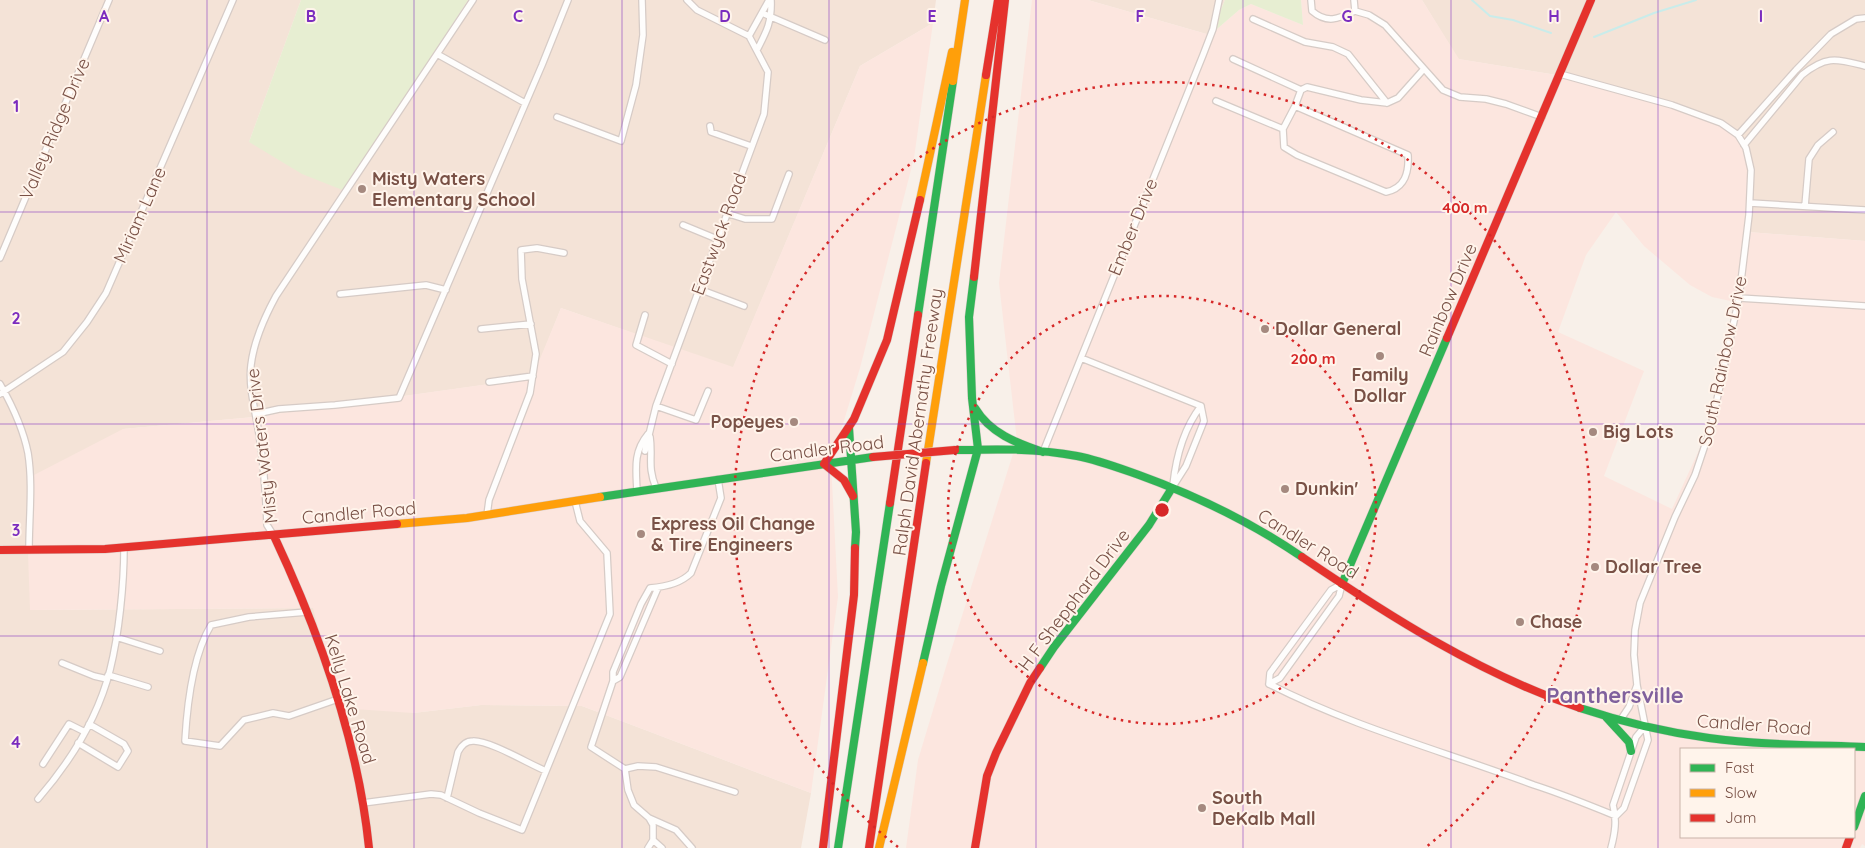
<svg xmlns="http://www.w3.org/2000/svg" width="1865" height="848" font-family="Quicksand,sans-serif">
	<rect width="100%" height="100%" fill="#f8f0e9"/>
	<path fill="#f4e3d7" d="M0,0H301L249,142L439,47L468,0H936L933,23L860,66L733,368L561,308L533,378L254,417L123,429L30,610L314,608L413,713L481,705L582,706L811,793L801,848H0Z
		M1088,0H1225L1210,35Z
		M1422,0H1865V241L1748,232L1563,76L1458,59Z"/>
	<path fill="#fce6df" fill-rule="evenodd" d="M1032,0H1088L1210,35L1239,10L1251,4L1303,25L1301,0H1422L1459,59L1563,76L1708,117L1738,135L1749,163L1748,232L1865,241V846L1862,844L1860,848H906L918,760L945,670L1017,441L999,283ZM1616,212L1644,246L1690,285L1712,297L1735,302L1704,439L1672,509L1604,476L1644,371L1558,332L1586,255ZM1681,749H1854V837H1681Z
		M933,23L914,158L860,368L831,463L838,597L811,793L582,706L481,705L413,713L339,708L313,608L30,610L28,553L34,475L123,429L254,417L532,378L561,308L733,367L860,66Z"/>
	<path fill="#e7eed2" d="M301,0H468L345,191L302,174L249,142Z
		M1225,0H1301L1303,25L1251,4L1239,10L1210,35Z"/>
	<g fill="none" stroke-linecap="round" stroke-linejoin="round">
		<path stroke="#c9ecea" stroke-width="2" d="M1472,0L1490,16L1513,20L1551,33
			M1594,37L1654,13L1696,0"/>
		<defs>
			<path id="street" d="M1311,0L1312,11C1327,24 1338,19 1355,11L1369,15L1385,25L1443,90L1460,97L1486,99L1506,104L1542,117
				M1354,0L1355,11
				M762,13L825,40
				M1253,19L1305,42L1333,47L1348,54L1387,103
				M749,36L769,0
				M757,50C767,31 772,21 771,0
				M437,54L525,103
				M1233,59L1301,90
				M1560,74L1672,105L1721,123L1738,135L1746,148L1751,170L1749,215L1739,298L1711,427L1695,475L1675,517L1640,603L1635,630L1634,655L1637,685L1648,740L1624,808L1616,816
				M1216,101L1283,129L1284,147L1297,155L1386,192C1405,188 1409,173 1408,155L1295,106
				M557,117L621,141L636,85L643,35L642,0
				M710,126L711,132L751,146
				M1283,129L1295,106L1301,90L1307,87L1361,100L1387,103L1398,98L1423,70
				M1738,135L1796,70L1831,34L1856,19L1865,18
				M1744,145L1802,75C1827,55 1836,59 1865,66
				M1750,203L1865,210
				M1805,206L1809,159L1818,145L1833,132
				M726,213L745,219H772L789,174
				M683,225L717,239
				M0,258L109,0
				M699,289L744,306
				M340,294L426,285L446,290
				M1739,298L1865,306
				M645,315L636,345L672,364
				M481,329L531,324
				M1081,358L1201,406
				M489,382L533,376
				M0,384C12,405 23,428 28,453C33,484 29,518 29,550
				M0,394L63,352L87,322L106,293L233,0
				M656,406L696,420L708,391
				M256,414L279,409L335,405L399,398L542,65L568,0
				M650,437C653,457 647,466 656,488
				M645,451L656,406L764,114L768,72L749,36L697,10L687,0
				M1043,452L1203,55L1213,29L1219,0
				M1173,485C1176,457 1184,428 1201,406
				M1172,488L1186,466L1204,421L1201,406
				M637,491C636,469 633,452 648,434
				M487,515L489,500L530,393L536,354L522,279L521,250L537,248L564,253
				M274,536L267,525C266,497 264,469 260,441C257,416 248,390 251,365C254,340 264,318 276,296L473,0
				M307,612L249,617L211,625C193,655 187,706 185,741L220,746L244,720L273,713L289,716L338,699
				M116,637L160,651
				M62,663L94,676L107,679
				M108,675L148,687
				M613,681L620,677L658,588
				M1269,684C1353,727 1446,752 1534,785C1562,794 1589,805 1616,816
				M1269,684L1270,673L1331,590L1342,584
				M1269,684L1280,678L1339,596L1342,584
				M1621,719L1629,707L1637,685
				M78,743L118,767L128,751L124,744L89,724
				M43,764L69,724L85,732
				M625,769L638,766L656,767L735,792
				M447,798L458,752C461,746 465,741 473,741C489,740 529,764 546,771
				M38,799C70,762 98,717 110,670C119,634 124,584 124,548
				M363,803L431,794L441,795L479,813L522,830L610,614L607,553L580,521L575,501
				M649,818L676,830L692,848
				M648,848L653,840
				M662,848L653,840V825L649,818L634,805L628,790L625,769L591,747L613,681V672L641,604L650,588C664,587 681,583 691,573L721,498L718,479
				M1611,848C1615,833 1617,820 1613,805L1636,737L1646,725"/>
			<path id="fast" d="M918,315L953,81
				M975,408C990,433 1016,443 1043,452
				M849,428L856,532L855,548
				M955,450C995,449 1037,448 1077,456C1098,460 1119,468 1139,475C1197,496 1251,522 1302,557
				M600,497L873,457
				M1342,584L1447,338
				M923,663L941,586L978,449L972,398L969,317L974,277
				M1040,668L1054,647L1149,525L1172,488
				M1580,708C1622,722 1665,732 1709,738C1761,745 1813,745 1865,747
				M1606,717L1629,742L1631,751
				M1854,827L1865,796
				M838,848L890,503"/>
			<path id="slow" d="M953,81L965,0
				M920,200L952,52
				M926,463L986,75
				M397,524L467,518L600,497
				M879,848L923,663"/>
			<path id="jam" d="M986,75L998,0
				M974,277L1005,0
				M1447,338L1591,0
				M853,496L844,480L824,464L854,419L887,340L920,200
				M890,503L918,315
				M274,536C320,634 358,740 369,848
				M0,550L105,549L397,524
				M1302,557C1389,616 1480,674 1580,708
				M823,848L854,595L855,548
				M869,848L926,463
				M975,848L987,776L996,753L1030,683L1040,668
				M1846,848L1850,837"/>
		</defs>
		<use href="#street" stroke="#d6cbc6" stroke-width="8"/>
		<use href="#fast" stroke="#d9ccc7" stroke-width="9"/>
		<use href="#slow" stroke="#d9ccc7" stroke-width="9"/>
		<use href="#jam" stroke="#d9ccc7" stroke-width="9"/>
		<use href="#street" stroke="#fefdfc" stroke-width="5.5"/>
		<use href="#fast" stroke="#30b455" stroke-width="8"/>
		<use href="#slow" stroke="#ff9f0a" stroke-width="8"/>
		<use href="#jam" stroke="#e5322d" stroke-width="8"/>
		<defs>
			<path id="jam-bridge" d="M873,457L955,450"/>
		</defs>
		<use href="#jam-bridge" stroke="#d9ccc7" stroke-width="9" stroke-linecap="butt"/>
		<use href="#jam-bridge" stroke="#e5322d" stroke-width="8"/>
	</g>
	<path fill="none" stroke="#7b2cbf" stroke-width="1" stroke-opacity="0.55" d="M207,0V848M414,0V848M622,0V848M829,0V848M1036,0V848M1243,0V848M1451,0V848M1658,0V848M0,212H1865M0,424H1865M0,636H1865"/>
	<g fill="none" stroke="#d62828" stroke-width="2.5" stroke-dasharray="2.5 5">
		<circle cx="1162" cy="510" r="214"/>
		<path d="M898 847A428 428 0 1 1 1426 847"/>
	</g>
	<g fill="#a5897f" stroke="#fff4eb" stroke-width="2">
		<circle cx="362" cy="189" r="5"/>
		<circle cx="1265" cy="329" r="5"/>
		<circle cx="1380" cy="356" r="5"/>
		<circle cx="794" cy="422" r="5"/>
		<circle cx="1593" cy="432" r="5"/>
		<circle cx="1285" cy="489" r="5"/>
		<circle cx="641" cy="534" r="5"/>
		<circle cx="1595" cy="567" r="5"/>
		<circle cx="1520" cy="622" r="5"/>
		<circle cx="1202" cy="808" r="5"/>
	</g>
	<g text-anchor="middle" stroke-width="4" stroke-linejoin="round" paint-order="stroke">
		<g font-size="18" fill="#795146" stroke="#fff4eb">
			<text transform="translate(55 129) rotate(-67)" y="6">Valley Ridge Drive</text>
			<text transform="translate(140 215) rotate(-66)" y="6">Miriam Lane</text>
			<text transform="translate(1133 227) rotate(-68)" y="6">Ember Drive</text>
			<text transform="translate(719 234) rotate(-70)" y="6">Eastwyck Road</text>
			<text transform="translate(1448 300) rotate(-67)" y="6">Rainbow Drive</text>
			<text transform="translate(1723 361) rotate(-78)" y="6">South Rainbow Drive</text>
			<text transform="translate(918 422) rotate(-82)" y="6">Ralph David Abernathy Freeway</text>
			<text transform="translate(262 446) rotate(-97)" y="6">Misty Waters Drive</text>
			<text transform="translate(827 449) rotate(-7)" y="6">Candler Road</text>
			<text transform="translate(359 513) rotate(-5)" y="6">Candler Road</text>
			<text transform="translate(1308 544) rotate(32)" y="6">Candler Road</text>
			<text transform="translate(1074 600) rotate(-53)" y="6">H F Shepphard Drive</text>
			<text transform="translate(350 699) rotate(73)" y="6">Kelly Lake Road</text>
			<text transform="translate(1754 725) rotate(4)" y="6">Candler Road</text>
		</g>
		<g font-size="18" font-weight="bold" fill="#795146" stroke="#fff4eb" text-anchor="start">
			<text x="372" y="185">Misty Waters<tspan x="372" dy="21">Elementary School</tspan></text>
			<text x="1275" y="335">Dollar General</text>
			<text x="1380" y="381" text-anchor="middle">Family<tspan x="1380" dy="21">Dollar</tspan></text>
			<text x="784" y="428" text-anchor="end">Popeyes</text>
			<text x="1603" y="438">Big Lots</text>
			<text x="1295" y="495">Dunkin'</text>
			<text x="651" y="530">Express Oil Change<tspan x="651" dy="21">&amp; Tire Engineers</tspan></text>
			<text x="1605" y="573">Dollar Tree</text>
			<text x="1530" y="628">Chase</text>
			<text x="1212" y="804">South<tspan x="1212" dy="21">DeKalb Mall</tspan></text>
		</g>
		<g font-size="22" font-weight="bold" fill="#80619d" stroke="#fff4eb">
			<text x="1615" y="703">Panthersville</text>
		</g>
	</g>
	<g font-size="16" text-anchor="middle" font-weight="bold" fill="#7b2cbf" stroke="#fff4eb" stroke-width="4" stroke-linejoin="round" paint-order="stroke">
		<text x="104" y="22">A</text>
		<text x="311" y="22">B</text>
		<text x="518" y="22">C</text>
		<text x="725" y="22">D</text>
		<text x="932" y="22">E</text>
		<text x="1140" y="22">F</text>
		<text x="1347" y="22">G</text>
		<text x="1554" y="22">H</text>
		<text x="1761" y="22">I</text>
		<text x="16" y="112">1</text>
		<text x="16" y="324">2</text>
		<text x="16" y="536">3</text>
		<text x="16" y="748">4</text>
	</g>
	<circle cx="1162" cy="510" r="8" fill="#d62828" stroke="#fff4eb" stroke-width="2.5"/>
	<g font-size="15" text-anchor="middle" font-weight="bold" fill="#d62828" stroke="#fff4eb" stroke-width="4" stroke-linejoin="round" paint-order="stroke">
		<text x="1465" y="213">400 m</text>
		<text x="1313" y="364">200 m</text>
	</g>
	<rect x="1680" y="748" width="175" height="90" fill="#fff4eb" stroke="#c9b3a9"/>
	<rect x="1690" y="764" width="25" height="8" fill="#30b455" stroke="#c9b3a9"/>
	<text x="1725" y="773" font-size="15" fill="#795146">Fast</text>
	<rect x="1690" y="789" width="25" height="8" fill="#ff9f0a" stroke="#c9b3a9"/>
	<text x="1725" y="798" font-size="15" fill="#795146">Slow</text>
	<rect x="1690" y="814" width="25" height="8" fill="#e5322d" stroke="#c9b3a9"/>
	<text x="1725" y="823" font-size="15" fill="#795146">Jam</text>
</svg>
